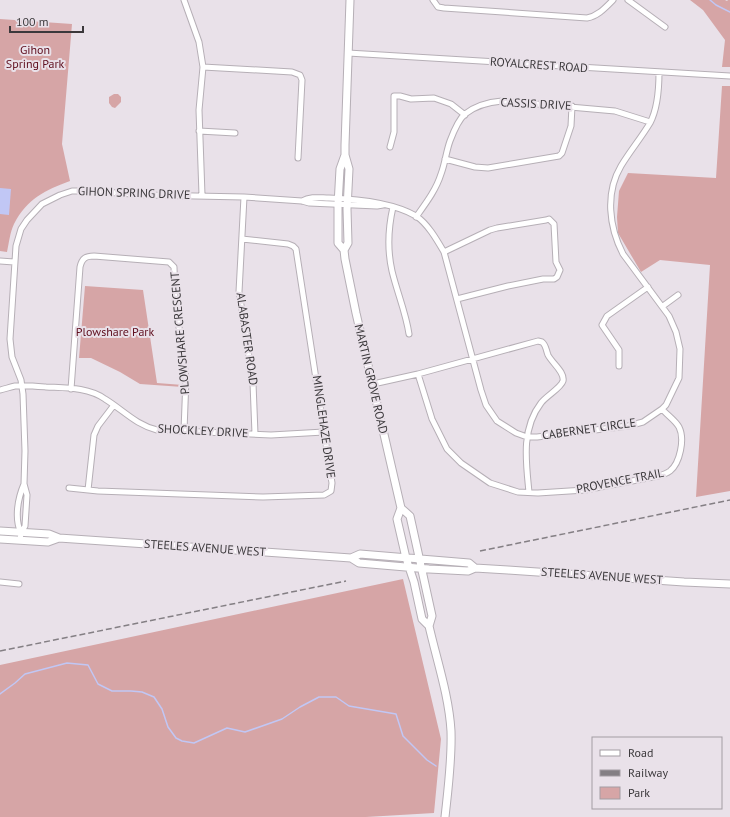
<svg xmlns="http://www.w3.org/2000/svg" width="730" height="817" font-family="'PT Sans',sans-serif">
	<rect width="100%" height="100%" fill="#e9e1e9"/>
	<path fill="#d6a5a6" d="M690,0H725L727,1L728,0H730V67H722L725,40L703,10Z
		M0,19L72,24L62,144L70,181C45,190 27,199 14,224C10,232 9,243 7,252L0,251Z
		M722,86H730V491L696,497L710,265L660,260L641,272L618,233L617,217L619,191L628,173L716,178Z
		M114,94H118L121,97V102L115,108L112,107L109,103V97Z
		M85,286L143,290L157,383L183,385V387L140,384L120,372L91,358H79Z
		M403,579L441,739L434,813L366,817H0V665Z"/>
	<path fill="#c1c7f5" d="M0,188L11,189L9,215L0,214Z"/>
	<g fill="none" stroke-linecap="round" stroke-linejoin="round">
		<path stroke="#c1c7f5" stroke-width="1.5" d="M710,0L716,5L730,12
			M0,694L15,683L25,674L67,663L88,665L98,684L112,691H131L142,692L154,697L162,709L168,727L176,738L182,741L194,743L227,728L245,732L282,719L300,707L319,697H336L349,706L396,714L403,736L427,760L436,766"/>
		<defs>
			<path id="minor" d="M184,0L199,42L203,67L199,110L202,195
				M433,0L438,7L444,8L587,18C598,16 605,8 613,0
				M628,0L665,27
				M348,53L730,76
				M203,67L292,72L300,75L302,80L298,158
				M199,131L235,133
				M390,147L394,132V96H400L411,99L434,98L451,104L465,115
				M445,159L475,167L488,168L559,156L562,153L571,126L572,106
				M244,197L239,292L253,383L255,434
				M302,201C311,196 320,198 329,198C357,199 392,202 416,216C428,224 437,240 444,252L481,390L486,405L497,421L516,433L527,437H537L628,426L643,422L662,409L666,405L679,378L680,349L676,332L669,316L623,254C609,227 605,193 621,166C630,151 641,138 650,123C658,108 659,88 659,72
				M393,207C388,229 387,249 392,271C397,292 406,313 409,334
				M416,217C426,203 436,190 441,174C445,164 446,152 450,141C453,133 458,120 465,114C475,106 490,102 502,101L615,111L650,122
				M444,252L490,230L497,228L546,220L549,219L554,224L556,262L560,270L557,277L554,279H543L508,286L457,299
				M0,261L14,262
				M663,306L678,295
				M619,366V350L602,325L607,316L648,287
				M418,374L432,419L447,449L461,463L490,483L518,492L538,493L585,490L658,476C662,475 666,474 670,471C680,463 685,439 679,427C675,420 667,415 662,409
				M373,384L418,374L538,341L542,342C546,345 546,350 548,355C552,363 565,372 563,381C561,388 546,396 541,403C521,429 526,462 529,492
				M71,389L80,267C82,258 86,256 94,256L169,262L174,267L175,298L186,378L184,431
				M0,390C5,389 10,387 15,386C25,385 35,386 46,387C65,388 88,387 105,399C123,410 136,425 157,430L271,435L324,432
				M69,488L98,491L263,497L324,495L331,491L332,483L296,249L293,246L288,244L242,239
				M88,490L94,435L98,426L114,405
				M21,533C14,518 18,498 24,484
				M20,540L21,533L25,526L27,495L24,484L25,451L23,394L21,380L12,357L10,339L16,246L21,229L27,220L42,204L60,195L72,191H88L147,195L244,197L302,201L309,203L377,206L383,205
				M0,582L19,584"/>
			<path id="major" d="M350,0L345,145V155L340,169L338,205V243L344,250L345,259L356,313L401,508L397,519L406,558L414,582L422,619L429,626
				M344,250L348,243L347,209L349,169L345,155
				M401,508L410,516L432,616L429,626C437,661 449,696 451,731C452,760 448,789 445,817
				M0,531L49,534L59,538L351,558L359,563L429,569L468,571L475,568L508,570L684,582L730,584
				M0,539L48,542L59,538
				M351,558L360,554L469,563L475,568"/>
		</defs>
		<use href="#minor" stroke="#b6afb6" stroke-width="7"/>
		<use href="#major" stroke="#b6afb6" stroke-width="9"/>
		<use href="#minor" stroke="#fff" stroke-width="5"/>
		<use href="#major" stroke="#fff" stroke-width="7"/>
		<path stroke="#847f84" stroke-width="1.5" stroke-dasharray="6 3" stroke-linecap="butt" d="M480,551L730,500
			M0,651L346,581"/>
	</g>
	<g text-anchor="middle" stroke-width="4" stroke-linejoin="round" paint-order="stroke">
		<g font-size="12" fill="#5e0d1d" stroke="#e9e1e9">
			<text x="35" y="54">Gihon<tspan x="35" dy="14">Spring Park</tspan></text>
			<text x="115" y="336">Plowshare Park</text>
		</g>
		<g font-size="12" fill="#3b383b" stroke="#e9e1e9">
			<text transform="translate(539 65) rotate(4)" y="4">ROYALCREST ROAD</text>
			<text transform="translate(536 104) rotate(3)" y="4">CASSIS DRIVE</text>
			<text transform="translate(134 193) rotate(2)" y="4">GIHON SPRING DRIVE</text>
			<text transform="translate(180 333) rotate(-95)" y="4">PLOWSHARE CRESCENT</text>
			<text transform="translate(247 339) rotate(82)" y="4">ALABASTER ROAD</text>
			<text transform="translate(371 379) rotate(77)" y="4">MARTIN GROVE ROAD</text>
			<text transform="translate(324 427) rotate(82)" y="4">MINGLEHAZE DRIVE</text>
			<text transform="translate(589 429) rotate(-8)" y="4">CABERNET CIRCLE</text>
			<text transform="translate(203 431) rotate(3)" y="4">SHOCKLEY DRIVE</text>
			<text transform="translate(620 481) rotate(-11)" y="4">PROVENCE TRAIL</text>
			<text transform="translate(205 548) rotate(4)" y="4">STEELES AVENUE WEST</text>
			<text transform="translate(602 576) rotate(4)" y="4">STEELES AVENUE WEST</text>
		</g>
	</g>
	<rect x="592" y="737" width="130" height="72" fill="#e9e1e9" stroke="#a39da3"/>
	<rect x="600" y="750" width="20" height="6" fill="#ffffff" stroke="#a39da3"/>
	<text x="628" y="757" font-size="12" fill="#3b383b">Road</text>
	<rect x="600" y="770" width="20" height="6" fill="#847f84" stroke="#a39da3"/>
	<text x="628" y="777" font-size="12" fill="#3b383b">Railway</text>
	<rect x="600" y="787" width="20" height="12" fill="#d6a5a6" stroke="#a39da3"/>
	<text x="628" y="797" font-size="12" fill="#3b383b">Park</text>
	<path d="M10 26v6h73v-6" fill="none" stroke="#3b383b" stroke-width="2"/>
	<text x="16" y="26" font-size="12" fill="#3b383b" stroke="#e9e1e9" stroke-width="3" paint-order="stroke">100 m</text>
</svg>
